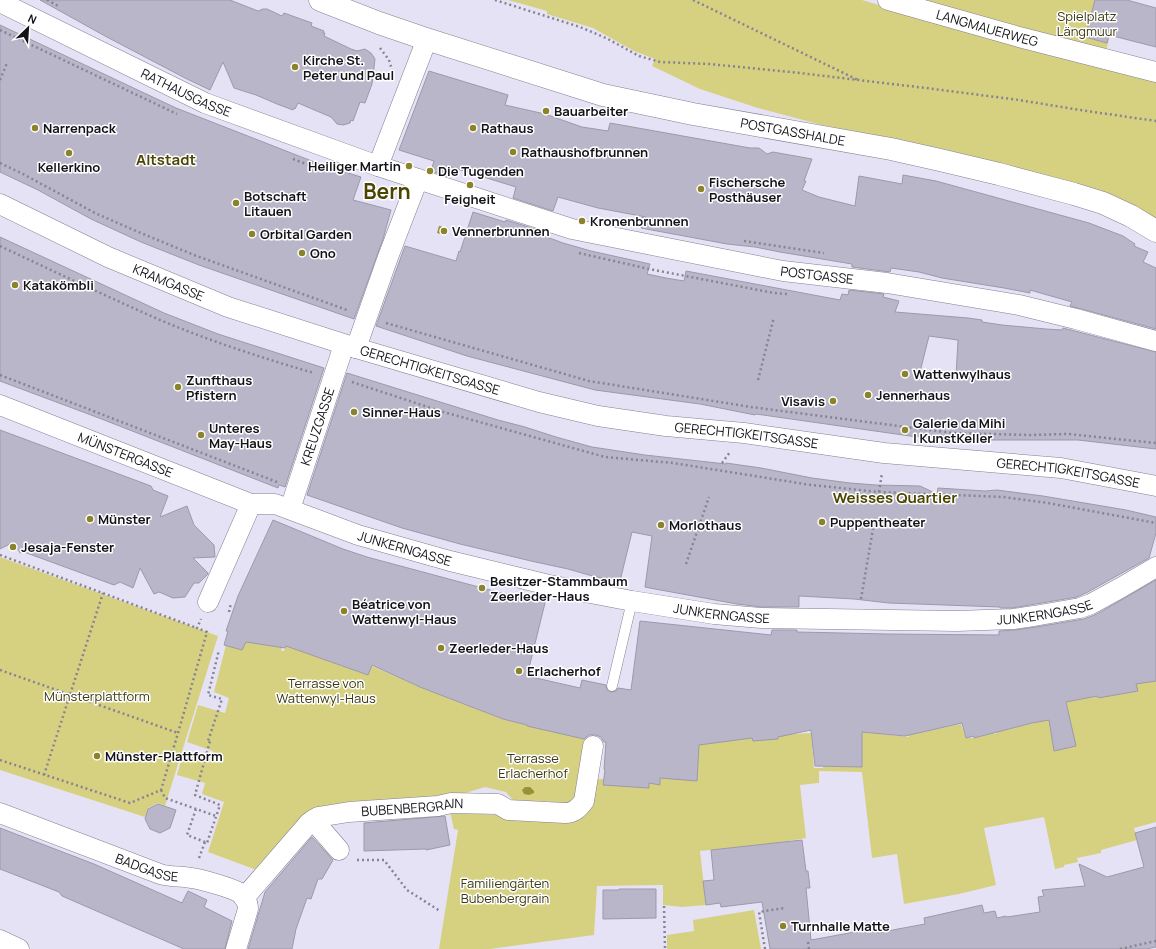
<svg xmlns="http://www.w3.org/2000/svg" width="1156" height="949" font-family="Manrope,sans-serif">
	<rect width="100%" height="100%" fill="#e6e2f6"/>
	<path fill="#d6d081" d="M508,0H862L916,16L1156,79V219L1003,164L943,149L822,125L758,108L700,89L652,66L655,59L634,51L593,28L547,14V11Z
		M913,0H1119L1106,51Z
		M0,557L218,636L165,806L158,803L148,808L145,817L0,770Z
		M247,638L283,645L281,651H284L286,646L368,675L372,666L420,687L502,719L588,740L573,806L547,801L543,803L517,802L512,799L506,792L485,787L436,802L337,810L262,872L208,852L224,802L202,794L205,783L177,775L184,750L210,759L213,751L187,742L198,705L225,713L229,698L214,692L226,645L242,650Z
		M1156,681V822L1134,828L1137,840L1101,850V853L1077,858L1078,862L1064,865V867L1055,869L1044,817L984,828L996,885L959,894L904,904L897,854L872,858L862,772L819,771V783L800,785L806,838L770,844L700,851L706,905L682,907L663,905V885L597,886L594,935L490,949H439L458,830L454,829L450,812L568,820L595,779H604L606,742L725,741L778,735L811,733L814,768H823L821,732H853V767H862V732L909,737V735L961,724L966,738H975L994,733V734L997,733V732L1069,714L1066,701L1097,696L1098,699H1099L1100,697L1131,692L1130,685Z
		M754,910L761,949H667V935L694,931L693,920Z"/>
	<path fill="#999138" d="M439,226H440L446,228L445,235L437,233Z
		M525,787H530L534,791V793L529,795L524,794L522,790Z"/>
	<path fill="#b9b6c9" stroke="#9c99ab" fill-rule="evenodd" d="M40,0H230L258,11L263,9H267L282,16L284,13L312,23L311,26L324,31L323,33H325L324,36L351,49L357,51L365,49L371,53L375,59L372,84L365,103L360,102L353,121L351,120L350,123L343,125L337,124L331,117L298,103L295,109L294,108L293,110L277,104L256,95L234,88L223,62L210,90L185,78L105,36Z
		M1095,0H1127L1156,8V47L1109,35L1107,43L1085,37Z
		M0,25L176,108L322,165L361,177L353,200L391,210L383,239L354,319L199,265L141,242L91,219L38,190L0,172Z
		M429,71L508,95L505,105L545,114L582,127L608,131L610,123L750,148H759L767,154L773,152L812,159L804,181H806L802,190L819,197L855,206L859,176L902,184L903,175L936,181L1089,223L1123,236L1135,244L1134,246L1148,252L1143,262L1156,268V329L1070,306L1072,302L1030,290V293L1004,288L942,278L919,272L891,268L890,272L852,267V264L780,252L755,247L727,244L641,228L646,217L598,208L558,197L553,211L513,198L516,187L451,167L448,177L431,171L434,161L399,150Z
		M473,212L505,222L506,220L545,232L544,236L563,243L591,251L650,264L647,274L666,278L684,281L686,271L840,300L842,294L848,295L849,290L884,294L883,297L899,301L895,312L968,318L982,320V322L1002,325L1046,329L1062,330L1063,328L1156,352V449L1078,440H951L917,436V437L756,414L755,415L700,404L595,390L467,356L376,326L405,246L456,261L459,251L460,252ZM929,336L958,340L956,376L920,372Z
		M0,237L164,313L218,334L324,368L285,487L279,485L278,488L99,418L0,381Z
		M347,373L498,420L525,427L556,437L592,447L645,455L726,464V463L761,468L812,478L850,483L876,485L920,486L937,494L938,488L985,491L997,490L1043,496L1126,510L1156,517V533L1149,558L1086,593L1077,597L1012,608H1000V607L889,603L854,599L799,596V607H762L737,604L655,589L645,587L652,536L632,532L620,581L596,577L568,569L531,561L460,544L402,528L307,495Z
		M0,430L151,486L153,490L168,496L160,517L187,506L194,525L214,545L215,557L193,558L208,573V574L199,583H194L185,597L173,598L159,592L154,594L140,568L133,588L120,582L114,585L24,552L20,553L14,542L0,549Z
		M273,520L343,549L367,557L501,593L545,603L527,676L580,688L582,680L606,685L607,690L611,692L616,691L618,688L631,690L640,621L771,635L772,630H797V632L888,634L999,635V631L1015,630L1036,627L1084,619L1097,614L1156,580V681L1136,684L1138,691L1098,698L1097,696L1066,702L1076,746L1054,751L1049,720L1032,723L974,738V736L966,738L962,723L905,736L862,732V767L815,766L811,730L778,737V739L753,741L752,738L699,745L697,781L660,778V785L649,783V788L603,785L605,770L604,769L606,742H604L601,737L595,735H589L584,739L527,726V725L503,719L420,687L372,665L368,675L286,646L285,648L246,642L242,650L224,645L228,631H226L238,596Z
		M158,804L176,810L170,828L160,833L150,829L145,819L148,809Z
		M445,816L450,845L426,850V849L364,851V823Z
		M1156,827V947L1146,949H770L762,902L721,907L720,903L706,905L703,881L714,880L711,850L802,840L806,871H808L810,888H806L811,940L877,928L878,933L898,929L925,924L924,918L982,905L984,913L995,911L997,918L1006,916L1007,917L1040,912L1038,897L1044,896L1042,890L1085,886L1079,864L1107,877L1144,867L1135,833Z
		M0,828L94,864L182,903L188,891L207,900L204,907L232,921L225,949H184L62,896L59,892L0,869Z
		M312,837L333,860L322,879H318L311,899L307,898L296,929L292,949H248L265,892Z
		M619,889H656V918L603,919V890H619Z"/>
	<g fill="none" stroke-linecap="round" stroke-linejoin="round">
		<defs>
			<path id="lane" d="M612,686L632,601"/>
			<g id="street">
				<path id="s1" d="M888,0L1019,37L1156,72"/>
				<path id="s2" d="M0,2L205,103L378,166L572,229L647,244L783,271L887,283L1019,305L1076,319L1156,341"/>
				<path d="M378,166L427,39"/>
				<path id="s3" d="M0,204L108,257L228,307L356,348L539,402L598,416L666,426L744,433L884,453L1061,468L1156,486"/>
				<path d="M356,348L388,257L418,179"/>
				<path id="s4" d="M0,405L251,504H275L358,535L450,561L549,585L632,601L714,614L761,618L957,621L1013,619L1034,616L1080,608L1091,604L1122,587L1156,567"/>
				<path id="s5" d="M290,509L344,345"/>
				<path d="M208,602L251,504"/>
				<path id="s6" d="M0,813L160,874C170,877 181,876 191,878C201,879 232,888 240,893C245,897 248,903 248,909L236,949"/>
				<path d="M313,820L339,850"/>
				<path id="s7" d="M244,898L309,823L318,817L349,812L438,806L451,803L498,804L508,810L565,813C574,813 579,808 584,801L593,746"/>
				<path d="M0,940L19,949"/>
			</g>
			<g id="secondary">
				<path id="s8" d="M320,0L379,23L420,37L603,95L693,114L891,149L940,160L999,174L1074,194L1103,203L1131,216L1156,231"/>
			</g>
		</defs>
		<use href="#lane" stroke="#837f91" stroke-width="11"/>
		<use href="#street" stroke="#837f91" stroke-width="21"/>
		<use href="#secondary" stroke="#837f91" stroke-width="23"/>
		<path stroke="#878492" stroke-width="2.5" stroke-dasharray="2 3" stroke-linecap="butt" d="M47,0L60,7
			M495,0L580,27L606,38L639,56L660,62L709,64L791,72L926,88L1019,100L1080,110L1156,121
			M693,0L858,80
			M0,30L177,114
			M380,48L389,60L392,70
			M0,80L7,63
			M293,159L317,168
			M0,163L23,174L95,213L136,231L194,255L347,310
			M642,223L643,217
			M744,241L824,253
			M0,246C53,271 106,296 160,320C210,341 262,358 314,373
			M579,253L649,269L774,293L788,294
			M386,323L589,381L751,407L953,433L1030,435L1068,434L1156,443
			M0,375L277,482
			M758,380L774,317
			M352,382L440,411L605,457L673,463L811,485L879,492L1003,497L1048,503L1156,523
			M722,463L730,452
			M879,492L882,473
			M0,555L197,628
			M686,564L709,497
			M861,599L875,517
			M229,612L231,603
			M0,670L178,733
			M0,760L130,803L161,790L178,733L207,632L197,628L201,619
			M44,775L103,593
			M161,790L165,798L216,816
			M196,809L187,835L205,842
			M199,858L205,842L207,843L220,805L195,795L210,741H208L222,699L208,695L219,650
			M357,860H384L407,890L440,911
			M664,906L665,949
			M808,942L809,949
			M765,949L759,912L785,908
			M1120,949L1156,941"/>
		<use href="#lane" stroke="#fff" stroke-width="10"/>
		<use href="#street" stroke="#fff" stroke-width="20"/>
		<use href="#secondary" stroke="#fff" stroke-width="22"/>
	</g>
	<g fill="#8b832a" stroke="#fff" stroke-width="1.5">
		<circle cx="295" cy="67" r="4"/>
		<circle cx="546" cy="111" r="4"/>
		<circle cx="35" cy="128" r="4"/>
		<circle cx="473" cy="128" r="4"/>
		<circle cx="513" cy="152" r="4"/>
		<circle cx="69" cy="153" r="4"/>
		<circle cx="409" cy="166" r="4"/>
		<circle cx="430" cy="171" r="4"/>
		<circle cx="470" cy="185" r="4"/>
		<circle cx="701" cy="189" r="4"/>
		<circle cx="236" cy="203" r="4"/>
		<circle cx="582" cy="221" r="4"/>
		<circle cx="444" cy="231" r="4"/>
		<circle cx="252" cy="234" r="4"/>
		<circle cx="302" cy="253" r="4"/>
		<circle cx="15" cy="285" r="4"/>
		<circle cx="905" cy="374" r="4"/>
		<circle cx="178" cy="387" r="4"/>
		<circle cx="868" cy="395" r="4"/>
		<circle cx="833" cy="401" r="4"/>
		<circle cx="354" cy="412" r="4"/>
		<circle cx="905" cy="430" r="4"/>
		<circle cx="201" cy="435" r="4"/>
		<circle cx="90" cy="519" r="4"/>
		<circle cx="822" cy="522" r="4"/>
		<circle cx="661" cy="525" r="4"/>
		<circle cx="13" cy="547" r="4"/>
		<circle cx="482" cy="588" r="4"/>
		<circle cx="344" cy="611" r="4"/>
		<circle cx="441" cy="648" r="4"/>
		<circle cx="519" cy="671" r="4"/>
		<circle cx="97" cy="756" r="4"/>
		<circle cx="783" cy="926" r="4"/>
	</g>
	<g text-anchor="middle" stroke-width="3" stroke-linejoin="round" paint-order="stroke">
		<g font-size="13" fill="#3c3812" stroke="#fff">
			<text x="1087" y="21">Spielplatz<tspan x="1087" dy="15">Längmuur</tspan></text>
			<text x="326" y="688">Terrasse von<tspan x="326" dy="15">Wattenwyl-Haus</tspan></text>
			<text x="97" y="701">Münsterplattform</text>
			<text x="533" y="763">Terrasse<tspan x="533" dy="15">Erlacherhof</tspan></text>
			<text x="505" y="888">Familiengärten<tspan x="505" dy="15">Bubenbergrain</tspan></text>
		</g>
		<g font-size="13" fill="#141219" stroke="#fff">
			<text dy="5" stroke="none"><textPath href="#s1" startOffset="103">LANGMAUERWEG</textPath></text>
			<text dy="5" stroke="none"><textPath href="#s2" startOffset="207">RATHAUSGASSE</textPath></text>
			<text dy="5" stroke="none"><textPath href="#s8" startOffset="492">POSTGASSHALDE</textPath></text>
			<text dy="5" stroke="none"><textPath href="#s2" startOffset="866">POSTGASSE</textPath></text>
			<text dy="5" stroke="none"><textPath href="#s3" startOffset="186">KRAMGASSE</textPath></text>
			<text dy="5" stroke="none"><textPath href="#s3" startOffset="462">GERECHTIGKEITSGASSE</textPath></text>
			<text dy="5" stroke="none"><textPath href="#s5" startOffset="87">KREUZGASSE</textPath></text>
			<text dy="5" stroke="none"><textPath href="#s3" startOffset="786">GERECHTIGKEITSGASSE</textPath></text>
			<text dy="5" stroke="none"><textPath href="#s4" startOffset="135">MÜNSTERGASSE</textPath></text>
			<text dy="5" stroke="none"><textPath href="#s3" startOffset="1110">GERECHTIGKEITSGASSE</textPath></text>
			<text dy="5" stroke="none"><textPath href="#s4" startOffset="431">JUNKERNGASSE</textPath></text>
			<text dy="5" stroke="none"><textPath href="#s4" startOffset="1079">JUNKERNGASSE</textPath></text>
			<text dy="5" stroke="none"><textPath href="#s4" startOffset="755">JUNKERNGASSE</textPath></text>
			<text dy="5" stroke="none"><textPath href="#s7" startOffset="205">BUBENBERGRAIN</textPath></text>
			<text dy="5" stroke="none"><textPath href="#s6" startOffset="157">BADGASSE</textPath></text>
		</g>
		<g font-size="13" font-weight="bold" fill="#141219" stroke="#fff" text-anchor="start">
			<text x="303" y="65">Kirche St.<tspan x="303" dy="15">Peter und Paul</tspan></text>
			<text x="554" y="116">Bauarbeiter</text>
			<text x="43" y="133">Narrenpack</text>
			<text x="481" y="133">Rathaus</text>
			<text x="521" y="157">Rathaushofbrunnen</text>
			<text x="401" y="171" text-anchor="end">Heiliger Martin</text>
			<text x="69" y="172" text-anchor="middle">Kellerkino</text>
			<text x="438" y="176">Die Tugenden</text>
			<text x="709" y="187">Fischersche<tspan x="709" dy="15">Posthäuser</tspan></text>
			<text x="244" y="201">Botschaft<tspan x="244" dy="15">Litauen</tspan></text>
			<text x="470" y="204" text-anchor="middle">Feigheit</text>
			<text x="590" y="226">Kronenbrunnen</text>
			<text x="452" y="236">Vennerbrunnen</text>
			<text x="260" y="239">Orbital Garden</text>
			<text x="310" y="258">Ono</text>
			<text x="23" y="290">Katakömbli</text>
			<text x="913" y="379">Wattenwylhaus</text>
			<text x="186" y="385">Zunfthaus<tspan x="186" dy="15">Pfistern</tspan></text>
			<text x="876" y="400">Jennerhaus</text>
			<text x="825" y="406" text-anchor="end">Visavis</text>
			<text x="362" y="417">Sinner-Haus</text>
			<text x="913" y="428">Galerie da Mihi<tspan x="913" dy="15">| KunstKeller</tspan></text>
			<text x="209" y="433">Unteres<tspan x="209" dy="15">May-Haus</tspan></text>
			<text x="98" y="524">Münster</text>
			<text x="830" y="527">Puppentheater</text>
			<text x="669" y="530">Morlothaus</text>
			<text x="21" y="552">Jesaja-Fenster</text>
			<text x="490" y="586">Besitzer-Stammbaum<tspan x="490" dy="15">Zeerleder-Haus</tspan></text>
			<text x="352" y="609">Béatrice von<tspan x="352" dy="15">Wattenwyl-Haus</tspan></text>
			<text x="449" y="653">Zeerleder-Haus</text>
			<text x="527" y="676">Erlacherhof</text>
			<text x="105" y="761">Münster-Plattform</text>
			<text x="791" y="931">Turnhalle Matte</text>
		</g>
		<g font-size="15" font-weight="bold" fill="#4b4502" stroke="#fff">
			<text x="166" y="165">Altstadt</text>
			<text x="895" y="503">Weisses Quartier</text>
		</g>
		<g font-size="21" font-weight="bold" fill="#4b4502" stroke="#fff">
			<text x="387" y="199">Bern</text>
		</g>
	</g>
	<g transform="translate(28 28) rotate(25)" stroke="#ffffff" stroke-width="3" paint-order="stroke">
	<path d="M0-3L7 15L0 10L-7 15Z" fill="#141219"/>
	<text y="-6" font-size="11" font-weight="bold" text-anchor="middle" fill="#141219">N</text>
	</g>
</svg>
